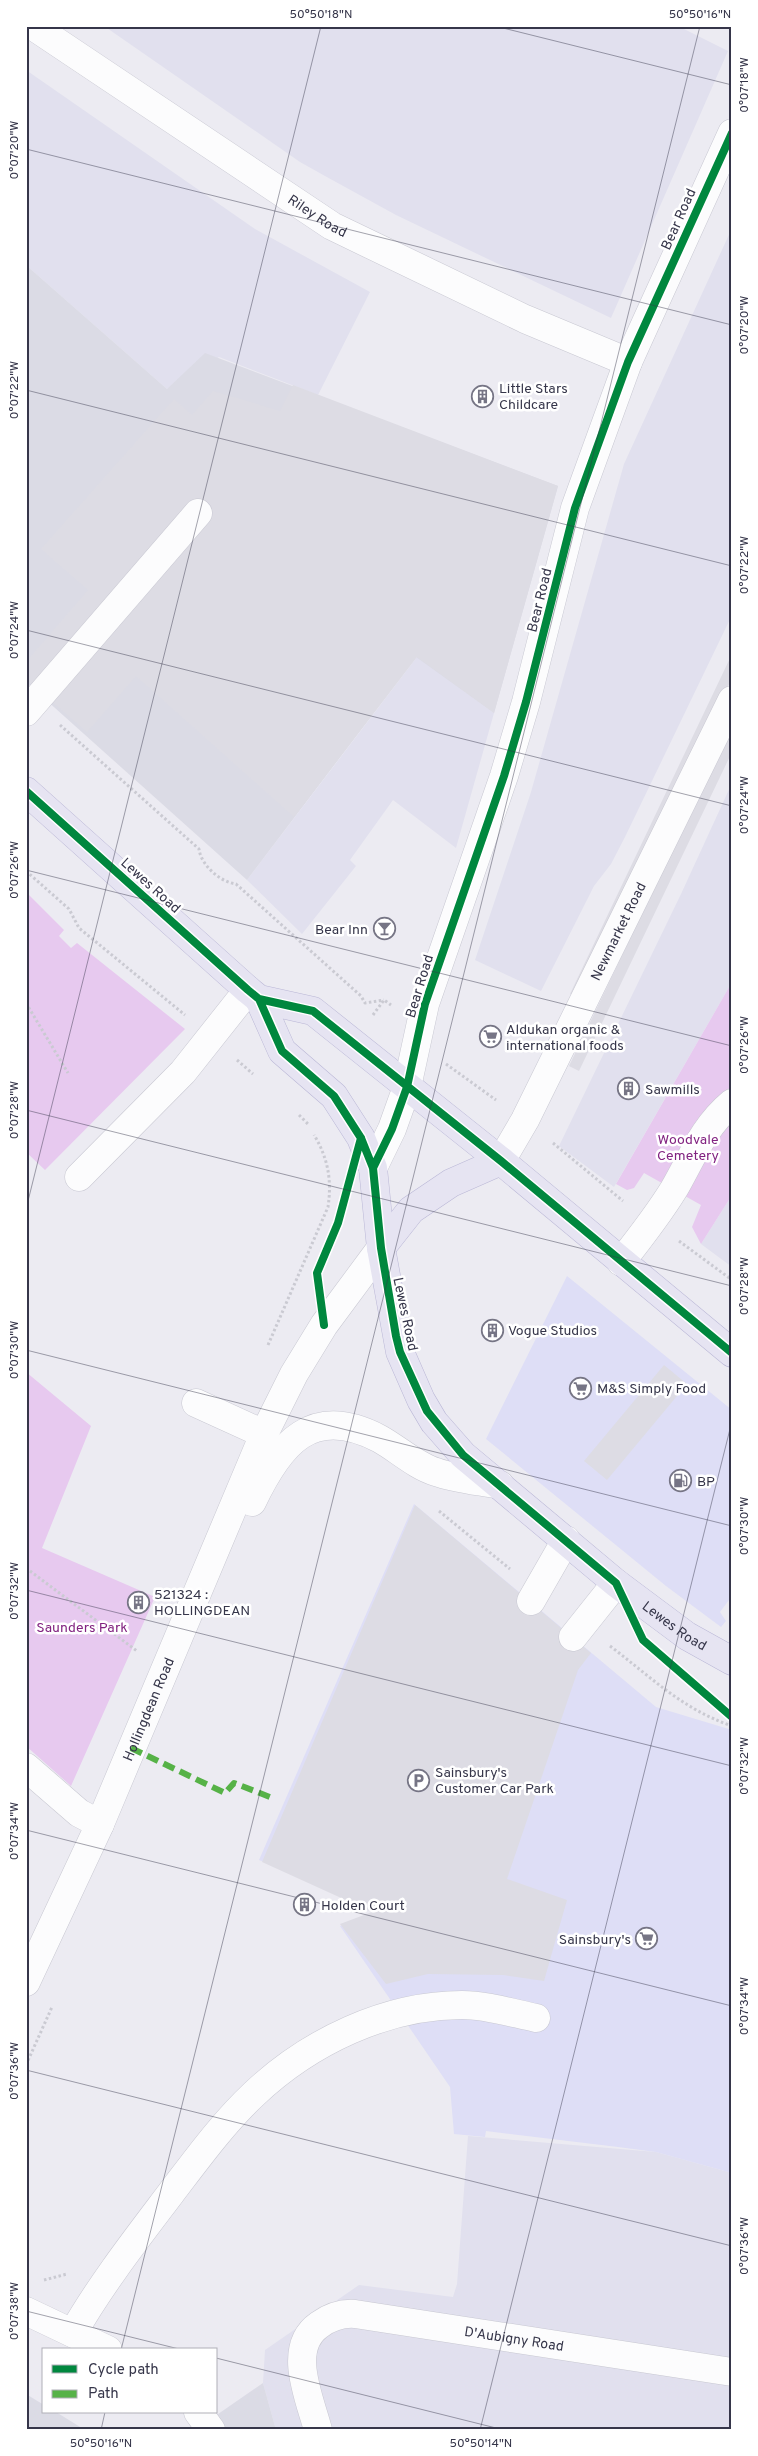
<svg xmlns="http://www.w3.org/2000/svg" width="758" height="2456" font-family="Overpass,sans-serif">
	<rect width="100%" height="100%" fill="#ecebf2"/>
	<path fill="#e1e0ee" d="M104,26H678L728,51L611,318L396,215L325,176L300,162Z
		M26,70L255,229L370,292L318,395L219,357L167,389L26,265Z
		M732,228V615L625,837L611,864L594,886L541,991L475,960L531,792L624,464Z
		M417,657L494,713L456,848L393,800L350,860L356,866L302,934L247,880Z
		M732,783V982L614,1187L559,1146L681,894Z
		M732,1195V1267L701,1244Z
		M468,2136L656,2152L732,2173V2430H276L263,2383L265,2350L359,2285L453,2297L457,2284Z"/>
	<path fill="#dedef6" d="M567,1276L732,1410V1596L720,1612L726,1621L721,1627L666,1586L486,1439Z
		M414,1504L656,1707L732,1730V2173L656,2152L618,2147L486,2131L485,2137L454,2134L450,2087L340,1926L391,1915L259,1860Z"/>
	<path fill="#dbdbe5" d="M26,265L167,389L205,353L558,486L494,713L416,657L247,880L26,682Z
		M263,2383L276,2430H195Z
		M26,2394L44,2405V2412H56L85,2430H26Z"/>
	<path fill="#e7c9ef" d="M26,892L64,930L59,936L71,948L77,943L185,1029L45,1170L26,1152Z
		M732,982V1195L701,1244L692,1227L701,1205L644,1173L634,1188L627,1190L616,1184Z
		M26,1372L91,1426L42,1548L155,1597L71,1786L26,1746Z"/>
	<path fill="#dddce4" d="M293,385L558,486L494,713L417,657L294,817L136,676L87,732L26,679V662L88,590L41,549L174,399L192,415L213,391L280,411Z
		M732,654V678L579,999L570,994Z
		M732,727V752L579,1071L569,1066Z
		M664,1365L687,1384L607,1480L584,1461Z
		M415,1505L591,1653L578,1670L507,1879L567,1900L544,1981L503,1975L428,1974L386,1984L340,1924L372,1912L262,1862Z"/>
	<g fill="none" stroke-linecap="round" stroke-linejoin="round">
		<defs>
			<g id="minor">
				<path id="s1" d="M33,26L332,226L525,319L628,362"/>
				<path d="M26,712L198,513"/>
				<path id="s2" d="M501,1161L525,1120L732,700"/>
				<path d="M373,1168L392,1129L407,1087L425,1004L504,776L526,702L575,508L628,362L732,133"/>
				<path d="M79,1177L183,1072L248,990"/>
				<path d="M621,1262C640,1238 658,1215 674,1189C692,1158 703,1127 732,1103"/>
				<path d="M196,1403L264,1434"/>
				<path d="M252,1502C280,1443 312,1403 380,1439C398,1449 416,1466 436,1472C456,1479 479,1481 500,1485"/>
				<path d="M531,1601L566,1540"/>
				<path d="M573,1637L616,1583"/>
				<path d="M26,1767L79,1813L100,1824"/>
				<path id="s3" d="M26,1982L100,1824L264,1434L294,1374L324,1325L381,1248"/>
				<path d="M26,2311L108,2350"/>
				<path d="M73,2333C101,2284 137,2238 171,2193C197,2159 223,2123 254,2094C309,2042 386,2005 462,2005C487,2005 512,2013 536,2018"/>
				<path d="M198,2412L211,2430"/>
				<path id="s4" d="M318,2430C310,2399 286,2348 319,2325C330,2317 341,2313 355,2314L732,2372"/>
			</g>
			<g id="major">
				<path d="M26,791L248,990L259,999L313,1011L501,1161L732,1353"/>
				<path id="s5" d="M259,999L282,1051L334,1096L361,1138L373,1168L381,1248L400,1352L421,1400L434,1422L463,1455L616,1583L687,1636L732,1661"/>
				<path d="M381,1248L411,1210L451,1183L501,1161"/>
			</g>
		</defs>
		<use href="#minor" stroke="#c8c8d2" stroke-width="29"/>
		<use href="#major" stroke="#bab7d6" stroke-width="29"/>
		<path stroke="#cacad2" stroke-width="3" stroke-dasharray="2.5 2.5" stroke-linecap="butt" d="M60,725L199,849C201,865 220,882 236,884L361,996L365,1003L384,1000
			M26,871L69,909L79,928L185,1015
			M26,1003L68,1073
			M373,1015L384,1000L391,1005
			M237,1060L253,1074
			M446,1064L496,1100
			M299,1115L309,1125
			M553,1143L623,1201
			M679,1241L732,1280
			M268,1345L328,1207C332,1180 328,1158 314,1135
			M439,1511L510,1569
			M26,1568L137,1651
			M610,1646C651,1677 682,1709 732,1726
			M26,2065L52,2007
			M44,2280L67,2274"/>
		<use href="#minor" stroke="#fcfcfd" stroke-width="28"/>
		<use href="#major" stroke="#e6e4f2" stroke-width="28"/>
		<path stroke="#56b247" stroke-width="6" stroke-dasharray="12 6" stroke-linecap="butt" d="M131,1748L225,1793L234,1783L275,1799"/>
		<defs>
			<path id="cycleway" d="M26,791L248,990L259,999L313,1011L501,1161L732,1353
				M259,999L282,1051L334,1096L361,1138L373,1168L381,1248L396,1336L400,1352L427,1411L463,1455L616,1583L643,1640L732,1717
				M373,1168L392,1129L407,1087L425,1004L504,776L526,702L575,508L628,362L732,133
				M324,1325L317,1273L338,1223L361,1138"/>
		</defs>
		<use href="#cycleway" stroke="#fff" stroke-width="11"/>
		<use href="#cycleway" stroke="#00873e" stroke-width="8"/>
	</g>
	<path fill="none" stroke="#36364a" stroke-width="1" stroke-opacity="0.45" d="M495,26L732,85M26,149L732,325M26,390L732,566M26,630L732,806M26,870L732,1046M26,1110L732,1286M26,1209L321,26M26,1350L732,1526M26,1590L732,1766M26,1830L732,2006M26,2070L732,2246M26,2311L183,2350M121,2350L700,26M216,2358L504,2430M101,2430L105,2412M480,2430L732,1421"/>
	<defs>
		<symbol id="building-ring" viewBox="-11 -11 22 22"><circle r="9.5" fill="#fff" stroke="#767585" stroke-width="1.5"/><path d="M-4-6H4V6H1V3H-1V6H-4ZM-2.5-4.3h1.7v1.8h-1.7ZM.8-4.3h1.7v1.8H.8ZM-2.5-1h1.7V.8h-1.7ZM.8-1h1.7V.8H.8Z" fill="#767585"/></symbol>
		<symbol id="bar-ring" viewBox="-11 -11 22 22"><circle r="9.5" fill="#fff" stroke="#767585" stroke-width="1.5"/><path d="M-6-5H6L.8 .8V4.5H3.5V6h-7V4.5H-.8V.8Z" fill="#767585"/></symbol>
		<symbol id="supermarket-ring" viewBox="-11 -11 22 22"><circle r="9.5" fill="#fff" stroke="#767585" stroke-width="1.5"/><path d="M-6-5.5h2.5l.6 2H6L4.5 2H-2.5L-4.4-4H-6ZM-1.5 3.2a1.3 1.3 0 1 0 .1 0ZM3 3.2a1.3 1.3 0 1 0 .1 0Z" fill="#767585"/></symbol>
		<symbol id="fuel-ring" viewBox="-11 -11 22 22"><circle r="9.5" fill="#fff" stroke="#767585" stroke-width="1.5"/><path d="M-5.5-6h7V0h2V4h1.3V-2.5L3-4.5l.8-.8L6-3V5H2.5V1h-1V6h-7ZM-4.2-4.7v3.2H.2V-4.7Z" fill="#767585"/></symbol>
		<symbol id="parking-ring" viewBox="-11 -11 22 22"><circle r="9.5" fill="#fff" stroke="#767585" stroke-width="1.5"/><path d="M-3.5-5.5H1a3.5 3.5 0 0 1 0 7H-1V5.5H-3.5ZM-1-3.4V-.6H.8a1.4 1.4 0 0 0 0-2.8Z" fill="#767585"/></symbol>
	</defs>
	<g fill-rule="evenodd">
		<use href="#building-ring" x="470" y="384" width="25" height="25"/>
		<use href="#bar-ring" x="372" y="916" width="25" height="25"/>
		<use href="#supermarket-ring" x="478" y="1024" width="25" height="25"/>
		<use href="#building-ring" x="616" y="1076" width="25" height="25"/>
		<use href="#building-ring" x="480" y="1318" width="25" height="25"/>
		<use href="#supermarket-ring" x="568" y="1376" width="25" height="25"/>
		<use href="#fuel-ring" x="668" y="1468" width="25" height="25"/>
		<use href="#building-ring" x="126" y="1590" width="25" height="25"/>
		<use href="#parking-ring" x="406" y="1768" width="25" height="25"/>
		<use href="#building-ring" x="292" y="1892" width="25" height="25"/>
		<use href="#supermarket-ring" x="634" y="1926" width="25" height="25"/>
	</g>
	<g text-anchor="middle" stroke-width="5" stroke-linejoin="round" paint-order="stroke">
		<g font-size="14" fill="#36364a" stroke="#fff">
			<text dy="5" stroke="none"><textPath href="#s1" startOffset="342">Riley Road</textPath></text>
			<text transform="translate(678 219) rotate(-66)" y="5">Bear Road</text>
			<text transform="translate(539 600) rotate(-76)" y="5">Bear Road</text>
			<text transform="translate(151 885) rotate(42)" y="5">Lewes Road</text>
			<text dy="5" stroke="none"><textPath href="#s2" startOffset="258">Newmarket Road</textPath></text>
			<text transform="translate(419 986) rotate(-73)" y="5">Bear Road</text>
			<text transform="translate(406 1314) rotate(78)" y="5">Lewes Road</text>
			<text dy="5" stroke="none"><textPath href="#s5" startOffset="788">Lewes Road</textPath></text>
			<text dy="5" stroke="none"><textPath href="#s3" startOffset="299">Hollingdean Road</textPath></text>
			<text dy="5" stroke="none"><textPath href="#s4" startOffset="312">D'Aubigny Road</textPath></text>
		</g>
		<g font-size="14" fill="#36364a" stroke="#fff" text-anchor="start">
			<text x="499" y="393">Little Stars<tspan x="499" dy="16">Childcare</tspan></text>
			<text x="368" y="934" text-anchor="end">Bear Inn</text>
			<text x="506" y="1034">Aldukan organic &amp;<tspan x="506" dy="16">international foods</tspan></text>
			<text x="645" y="1094">Sawmills</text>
			<text x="508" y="1335">Vogue Studios</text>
			<text x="597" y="1393">M&amp;S Simply Food</text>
			<text x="697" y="1486">BP</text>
			<text x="154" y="1599">521324 :<tspan x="154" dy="16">HOLLINGDEAN</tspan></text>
			<text x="435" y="1777">Sainsbury's<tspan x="435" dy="16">Customer Car Park</tspan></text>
			<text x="321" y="1910">Holden Court</text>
			<text x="631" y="1944" text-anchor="end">Sainsbury's</text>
		</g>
		<g font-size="14" fill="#822381" stroke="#fff">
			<text x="688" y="1144">Woodvale<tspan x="688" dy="16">Cemetery</tspan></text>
			<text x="82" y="1632">Saunders Park</text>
		</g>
	</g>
	<rect width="758" height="2456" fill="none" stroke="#ffffff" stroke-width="55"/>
	<rect x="42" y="2348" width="175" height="65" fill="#ffffff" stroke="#afafb7"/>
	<rect x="52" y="2365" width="25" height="8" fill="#00873e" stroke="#afafb7"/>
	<text x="88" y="2374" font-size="15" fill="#36364a">Cycle path</text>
	<rect x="52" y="2390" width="25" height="8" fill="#56b247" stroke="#afafb7"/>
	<text x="88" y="2398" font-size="15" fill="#36364a">Path</text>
	<rect x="28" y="28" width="702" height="2400" fill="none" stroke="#36364a" stroke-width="2"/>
	<g font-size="12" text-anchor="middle" fill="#36364a">
		<text x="321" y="18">50°50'18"N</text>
		<text x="700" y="18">50°50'16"N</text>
		<text transform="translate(744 85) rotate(-90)" y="4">0°07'18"W</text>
		<text transform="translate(14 150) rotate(-90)" y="4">0°07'20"W</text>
		<text transform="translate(744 325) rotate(-90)" y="4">0°07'20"W</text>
		<text transform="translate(14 390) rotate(-90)" y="4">0°07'22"W</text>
		<text transform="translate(744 565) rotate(-90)" y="4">0°07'22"W</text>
		<text transform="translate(14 630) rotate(-90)" y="4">0°07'24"W</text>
		<text transform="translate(744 805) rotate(-90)" y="4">0°07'24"W</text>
		<text transform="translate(14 870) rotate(-90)" y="4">0°07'26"W</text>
		<text transform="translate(744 1045) rotate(-90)" y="4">0°07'26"W</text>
		<text transform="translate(14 1110) rotate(-90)" y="4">0°07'28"W</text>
		<text transform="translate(744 1286) rotate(-90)" y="4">0°07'28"W</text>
		<text transform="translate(14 1350) rotate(-90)" y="4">0°07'30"W</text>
		<text transform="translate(744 1526) rotate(-90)" y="4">0°07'30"W</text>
		<text transform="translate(14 1591) rotate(-90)" y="4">0°07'32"W</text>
		<text transform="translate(744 1766) rotate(-90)" y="4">0°07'32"W</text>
		<text transform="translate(14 1831) rotate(-90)" y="4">0°07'34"W</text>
		<text transform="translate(744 2006) rotate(-90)" y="4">0°07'34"W</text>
		<text transform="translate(14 2071) rotate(-90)" y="4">0°07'36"W</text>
		<text transform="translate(744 2246) rotate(-90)" y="4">0°07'36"W</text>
		<text transform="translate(14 2311) rotate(-90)" y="4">0°07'38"W</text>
		<text x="101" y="2447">50°50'16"N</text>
		<text x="481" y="2447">50°50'14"N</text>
	</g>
</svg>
